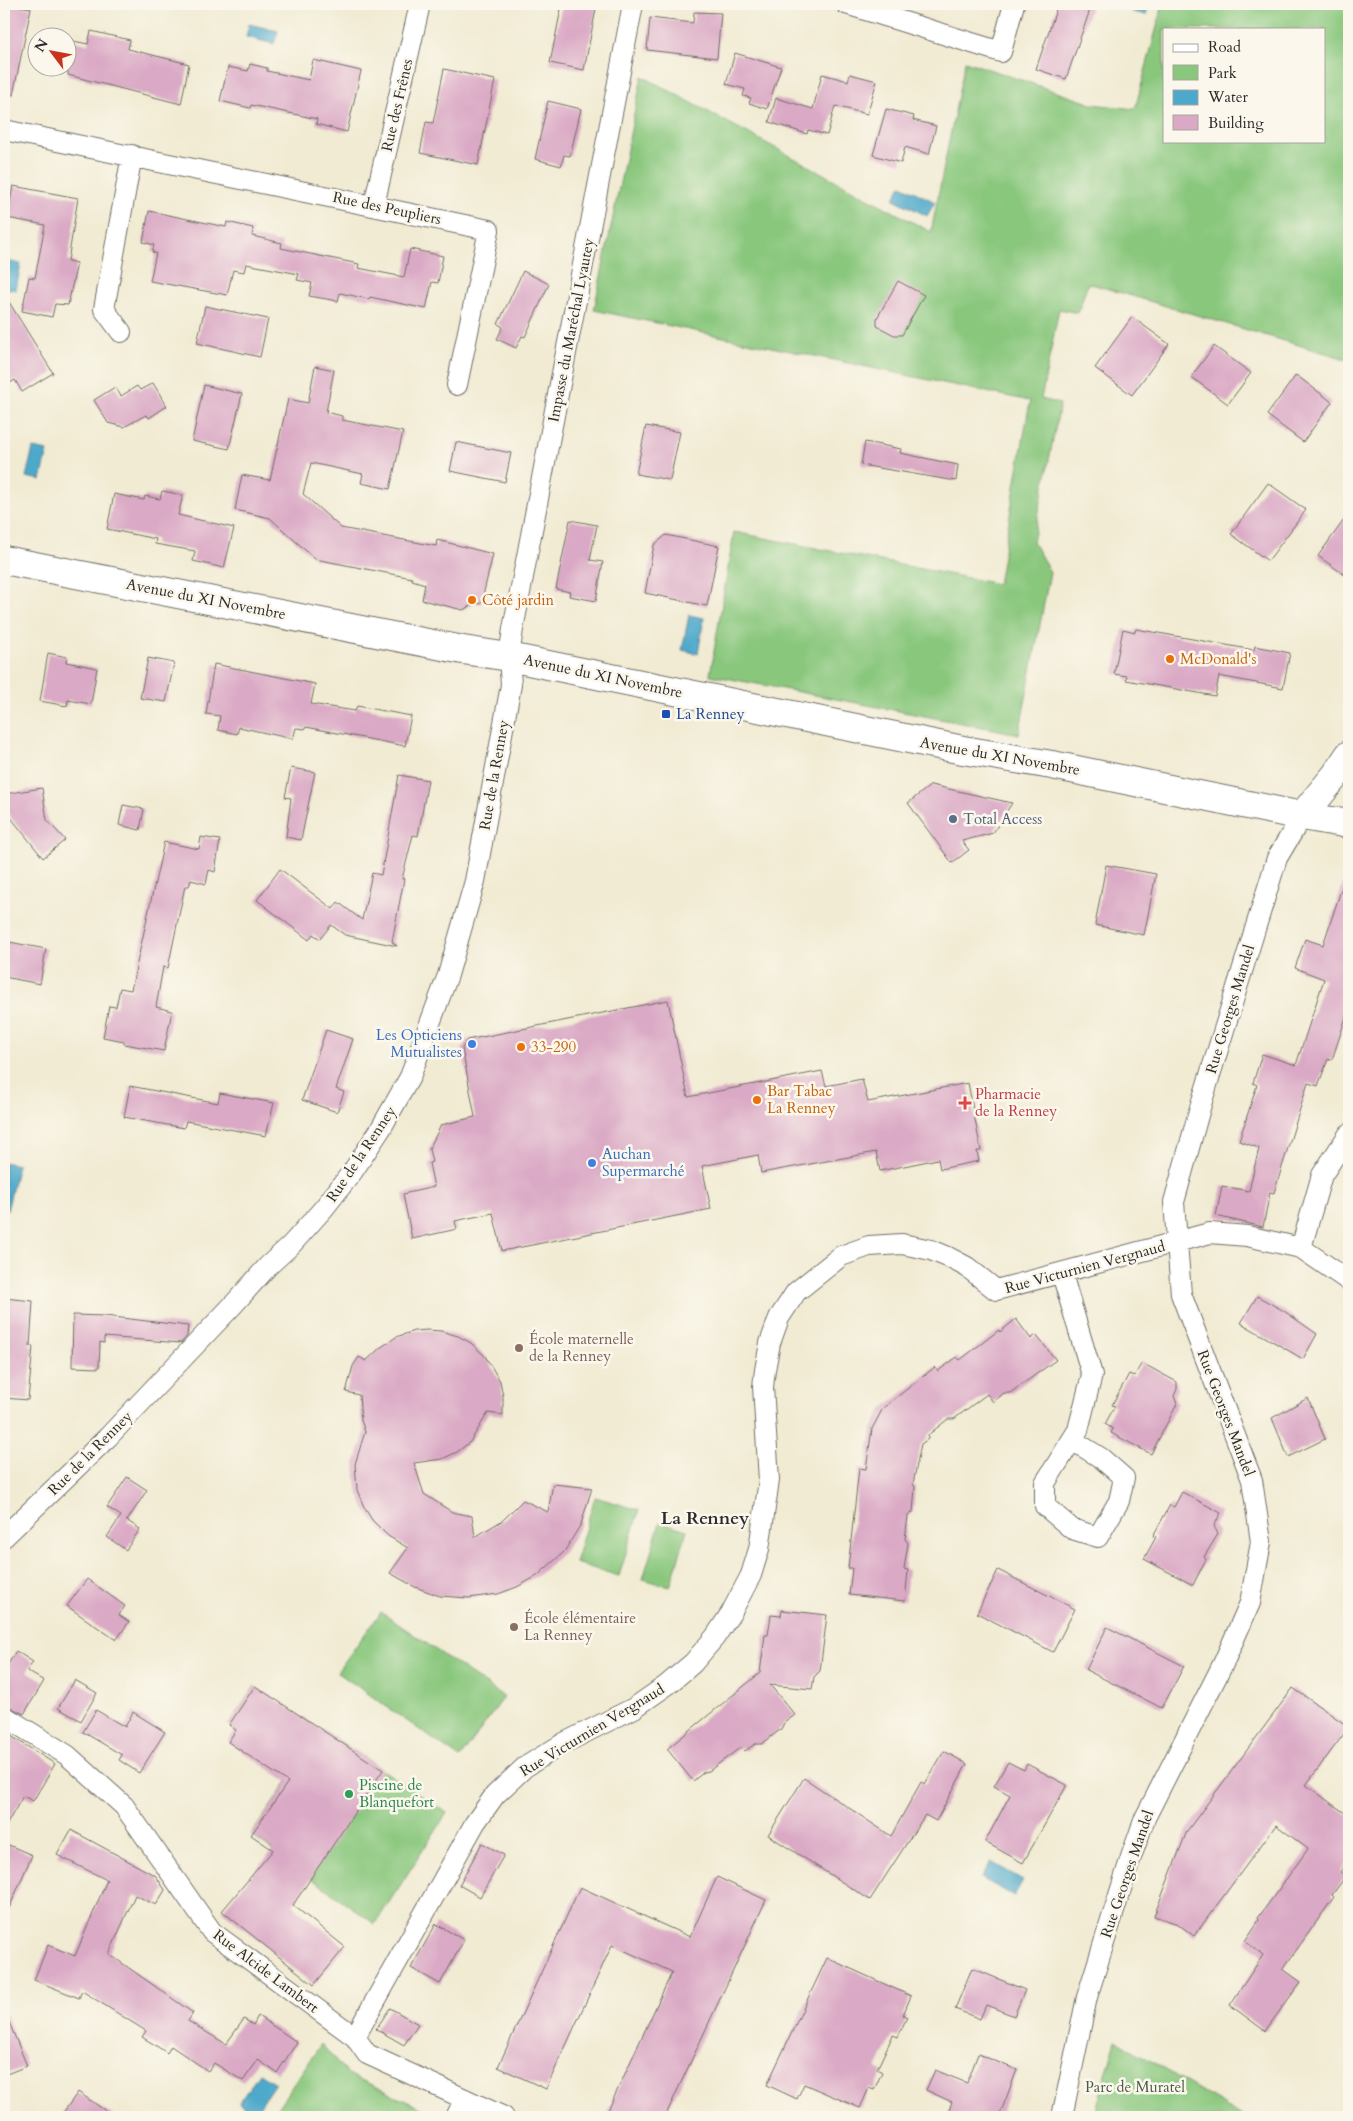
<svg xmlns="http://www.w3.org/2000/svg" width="1353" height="2121" font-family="Cardo,serif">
	<rect width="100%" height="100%" fill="#fbf7ec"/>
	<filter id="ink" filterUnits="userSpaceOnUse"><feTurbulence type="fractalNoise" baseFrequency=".02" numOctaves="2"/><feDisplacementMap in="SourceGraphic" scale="10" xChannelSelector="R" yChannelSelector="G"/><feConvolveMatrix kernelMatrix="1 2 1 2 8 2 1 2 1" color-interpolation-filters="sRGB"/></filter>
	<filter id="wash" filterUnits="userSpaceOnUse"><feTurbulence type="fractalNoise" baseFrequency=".0096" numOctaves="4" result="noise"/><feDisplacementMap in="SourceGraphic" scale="20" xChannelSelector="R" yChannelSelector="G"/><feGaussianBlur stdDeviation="1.12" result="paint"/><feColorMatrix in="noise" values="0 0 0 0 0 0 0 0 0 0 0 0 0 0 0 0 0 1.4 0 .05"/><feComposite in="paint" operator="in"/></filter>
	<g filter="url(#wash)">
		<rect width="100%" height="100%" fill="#f1ebd3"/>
		<path fill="#89c77d" stroke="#5a7954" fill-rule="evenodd" d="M1163,4H1349V360L1088,283L1078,313L1059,309L1041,399L1060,404L1033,542L1050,572L1019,734L710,675L734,532L998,584L1030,401L594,310L642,76L931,232L965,61L1092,104L1135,109ZM1164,29H1324V141H1164Z
			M595,1497L639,1510L619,1576L575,1563Z
			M660,1522L687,1530L670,1587L643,1579Z
			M381,1612L504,1697L460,1758L337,1672Z
			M255,1686L312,1746L323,1730L447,1813L375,1924L251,1835L293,1774L229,1725Z
			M1116,2040L1244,2117H1094Z
			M321,2044L348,2074L434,2114L432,2117H271Z"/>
		<path fill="#4da9cb" stroke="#3c6a7b" d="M1134,4H1149L1146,15L1132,12Z
			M249,24L278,31L274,44L246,37Z
			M901,185L935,202L927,216L894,199Z
			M7,261L21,264L16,290L4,288Z
			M33,448L48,451L41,480L26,477Z
			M689,615L704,618L698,654L682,650Z
			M4,1162L18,1165L7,1211L4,1210Z
			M991,1862L1023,1880L1014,1896L981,1878Z
			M259,2073L275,2083L254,2114L239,2103Z"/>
		<g id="blocks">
			<path fill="#daa9c5" d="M4,4L31,8L13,95L4,94Z
				M562,4H597L584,70L550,63Z
				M1058,4H1092L1066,79L1036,69Z
				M694,12L721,13L717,58L647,50L650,18L693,23Z
				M91,31L130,40L128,49L189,64L181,104L68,75V40L88,44Z
				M735,53L781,67L767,109L749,103L751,98L743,96L745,89L726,84Z
				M313,60L361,71L347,132L316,124L317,119L251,105L250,108L220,101L228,67L248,71L250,64L267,68V71L309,80Z
				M444,69L495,80L478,165L420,153L426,122L433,123Z
				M822,74L848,81L850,74L877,81L867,114L835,106L827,135L808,130L807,134L769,122L776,98L813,109Z
				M548,101L581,109L570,156L564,155L561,166L535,159Z
				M886,109L914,116L913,120L936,126L929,154L905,147L901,163L873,155Z
				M13,186L78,198L68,261L77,263L68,305L55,304L52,317L22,311L29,277L35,278L45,225L7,218Z
				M149,211L226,227L227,222L253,228L252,236L282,243L281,248L359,264L358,268L404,277L410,249L443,256L438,283L432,282L426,309L370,297L369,299L340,293L338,301L309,296L312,283L297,280L299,274L246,264L244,272L233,270L227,295L150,281L156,253L152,252L154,245L143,242Z
				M523,271L549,284L525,337L522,336L516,348L497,339L503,327L498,324Z
				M898,281L924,295L902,335H894L877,326V318Z
				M4,294L53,373L22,392L15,380L4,387Z
				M205,306L268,319L260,357L197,343Z
				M1132,317L1169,344L1132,395L1095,368Z
				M1214,346L1251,373L1228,404L1191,377Z
				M315,366L334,370L326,412L342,416V420L403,432L390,489L361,483L363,474L311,463L303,494L341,528L436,546L437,540L493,554L481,604L475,603L463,610L422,600L425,584L412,580V578L315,559L270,518L235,510L242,475L270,480L288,399L308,403Z
				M1296,375L1332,402L1303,442L1267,415Z
				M153,383L167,406L149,418L146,415L124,427L108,423L94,400L115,387L121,396L137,386L140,390Z
				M204,385L242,394L229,449L192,441Z
				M646,426L680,432L670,480L636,474Z
				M456,442L511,453L505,482L450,471Z
				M865,442L901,449L900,453L958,465L956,481L861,465Z
				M1268,483L1306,510L1268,561L1231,534Z
				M162,491L183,495L178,515L234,528L224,568L193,561L195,551L155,544L156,539L107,529L114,494L144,500L145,496L160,499Z
				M1349,513V578L1318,556Z
				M570,520L597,525L590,560L603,562L596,601L569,596L570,592L556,589Z
				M666,535L719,546L707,606L645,593L654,545Z
				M1123,629L1135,632L1136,629L1254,650L1255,646L1290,653L1283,688L1219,676L1215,696L1126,680L1127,676L1114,674Z
				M48,653L67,657L66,662L97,668L91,704L68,700L67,706L40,701Z
				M148,658L174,663L166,702L140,698Z
				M214,664L315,684L311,704L355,711L357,706L411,716L405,746L306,727L305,729L296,728L293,739L239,727L237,734L218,730L220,716L206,714Z
				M291,768L315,772L301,840L286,837L291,798L285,797Z
				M399,775L428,780L418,836L413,835L402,879H404L392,942L397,946L345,935L331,925L320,939L313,934L309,940L257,900L280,869L333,909L338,902L362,920L372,873L381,875Z
				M931,785L1012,803L993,833L962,841L969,850L952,863L908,803Z
				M42,788L47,820L65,840L43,858L4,809V794Z
				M123,805L144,809L140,830L119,825Z
				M201,837L220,840L215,872L209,870L206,884L191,880L189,886H185L168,968L163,967L156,1007L172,1011L164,1051L124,1044V1041L103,1037L109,1006L116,1007L120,988L131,990L164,842L199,849Z
				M1106,865L1156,874L1144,935L1095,925Z
				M1345,878L1349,879V1008L1332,1060L1328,1059L1318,1086L1308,1083L1274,1193L1270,1192L1263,1227L1216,1216L1222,1186L1249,1191L1259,1148L1239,1141L1257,1085L1253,1083L1262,1054L1296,1065L1324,979L1295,968L1305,939L1323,945Z
				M4,941L46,949L40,984L4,977Z
				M668,1000L688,1097L822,1071L826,1086L862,1079L868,1102L968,1083L981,1151H977L979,1161L940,1169L938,1159L880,1171L876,1152L761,1173L758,1155L702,1166L711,1209L502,1251L493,1213L455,1221L457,1229L412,1239L403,1194L434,1187L429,1163L432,1162L429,1149L441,1125L475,1117L462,1048L467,1040Z
				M326,1030L353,1039L336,1089L344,1092L337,1112L302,1100Z
				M130,1086L218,1103L220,1093L274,1103L266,1136L186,1121L184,1128L124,1117Z
				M1257,1296L1284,1311L1317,1334L1303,1359L1241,1323Z
				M4,1298L33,1301L30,1346H33L28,1400L4,1398Z
				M73,1315L105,1316L188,1326L187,1336L181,1343L104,1337V1343L100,1342L99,1368L72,1367Z
				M1016,1319L1031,1339L1036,1335L1056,1360L1010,1393H1004L993,1402L987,1394L954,1419H948L928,1435V1439L921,1444L913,1484L915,1487L913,1512L908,1516L905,1539L908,1543L904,1569L908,1570L905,1601L849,1595L852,1568H848L859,1468L866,1469L872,1429L883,1408L935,1367L938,1371L957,1357L960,1360L999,1330L1000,1332Z
				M428,1330L441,1331L458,1336L471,1343L485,1356L500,1381L503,1396V1415L488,1413L470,1442L457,1452L442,1459L414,1463L424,1494L452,1512L472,1516L475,1537L503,1520L523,1500L548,1512L553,1484L592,1488L581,1524L564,1552L537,1576L517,1587L498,1594L469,1598L440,1596L415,1587L390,1573L408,1548L388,1536L372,1520L364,1507L357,1490L355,1464L365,1432L361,1420L359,1395L346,1392L353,1366L359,1357L366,1361L380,1348L396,1337L414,1331Z
				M1142,1363L1177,1382V1389L1174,1396L1177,1404L1151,1454L1111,1433L1113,1429L1105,1424L1115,1406L1112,1405L1129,1374L1134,1376Z
				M1308,1398L1325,1439L1288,1457L1272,1418Z
				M127,1477L147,1490L127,1521L126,1520L140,1529L126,1550L107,1537L121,1516L107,1507Z
				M1182,1492L1221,1513L1214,1526L1218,1534L1204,1557L1206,1559L1193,1585L1144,1559L1156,1537L1153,1536L1170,1505L1174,1507Z
				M998,1570L1075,1609L1053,1652L977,1613Z
				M87,1579L125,1606L119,1615L129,1622L116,1640L67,1606Z
				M782,1610L827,1615L820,1671L814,1677L812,1689L770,1685L795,1715L784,1723L781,1729L762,1744H755L745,1751L741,1747L709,1771L704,1772L693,1781L667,1749L760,1673L765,1635H768L771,1615L781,1616Z
				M1107,1627L1184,1666L1162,1708L1086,1670Z
				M16,1651L33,1662L27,1671L44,1681L24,1714L4,1704V1671Z
				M75,1680L97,1693L81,1721L58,1708Z
				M255,1686L383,1770L293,1905L345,1947L314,1985L222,1911L273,1850L251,1835L288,1782L228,1742L236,1730L229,1725Z
				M1293,1688L1349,1727L1306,1785L1349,1816V1859L1340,1872L1346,1876L1332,1895L1334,1897L1283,1969L1301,1982L1265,2031L1230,2005L1263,1955L1245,1941L1259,1920L1258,1918L1308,1849L1276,1825L1194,1936L1178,1924L1154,1916L1187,1831Z
				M96,1710L125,1727L133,1712L165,1732L139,1773L119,1760L122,1755L83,1732Z
				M4,1730L12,1735L11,1736L55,1764L33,1801L23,1796L4,1829Z
				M944,1751L967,1764L936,1821L925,1815L870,1900L768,1835L804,1778L891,1836L921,1782L925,1784Z
				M1008,1762L1024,1770L1027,1764L1067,1785L1023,1863L985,1842L1010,1795L994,1786Z
				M71,1830L156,1876L165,1890L156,1905L135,1895L109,1954L193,2013L188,2021L226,2044L244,2019L253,2025L258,2016L297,2042L277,2073L258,2060L243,2081L214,2063L208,2071L171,2046L167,2053L155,2045L142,2037L146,2031L82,1991L79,1998L34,1980L48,1945L75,1956L107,1880L57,1855Z
				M4,1843L32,1855L4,1920Z
				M482,1843L504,1855L480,1897L459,1885Z
				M717,1877L766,1900L665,2117H605L672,1972L612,1945L546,2089L498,2067L580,1887L690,1937Z
				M436,1924L464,1940L440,1984L411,1968Z
				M827,1958L911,1996L903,2015L907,2017L898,2037L893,2035L877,2069L882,2072L874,2090L869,2088L860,2108L804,2084L797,2099L767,2085Z
				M972,1968L1025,1990L1014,2016L986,2005L980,2019L955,2009Z
				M390,2008L418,2024L404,2045L376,2029Z
				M4,2010L27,2066L4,2075Z
				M978,2054L1017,2070L999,2117H946L952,2102L926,2090L935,2070L967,2083Z
				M78,2092L115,2117H60Z"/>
		</g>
	</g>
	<g filter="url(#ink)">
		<use href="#blocks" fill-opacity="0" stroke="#706e66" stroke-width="1"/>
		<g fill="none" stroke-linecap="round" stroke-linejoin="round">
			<defs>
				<path id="street" d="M846,4L1001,52L1014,4
					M4,130L489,230L457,385
					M374,205L420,4
					M121,332L104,309L132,155
					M1301,1248L1322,1175L1349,1134
					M1062,1274L1092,1375L1078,1430L1045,1483V1506L1072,1529L1098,1537L1119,1501L1124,1478L1101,1458L1072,1440
					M4,1537L108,1437L233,1305L268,1266L291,1245L324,1208L353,1171L380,1130L410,1077L448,975L475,881L511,685L509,657L513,629L633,4
					M4,1716L67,1755L124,1806L212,1932L355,2037L367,2054L504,2117
					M355,2037L475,1823L495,1795L525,1767L564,1743L634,1708L667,1685L693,1663L715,1637L731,1613L751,1575L759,1549L769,1480L763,1387L765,1370L770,1343L779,1318L796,1292L841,1256L869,1246L902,1244L931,1250L948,1257L967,1267L996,1290L1210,1233L1247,1236L1301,1248L1349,1281
					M456,2117L465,2099
					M1062,2117L1087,1997L1131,1857L1145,1818L1223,1664L1250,1603L1261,1542L1252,1480L1181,1294L1174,1202L1202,1101L1277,858L1302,816"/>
				<path id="secondary" d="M4,560L463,650L509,657L963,750L1052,765L1302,816L1349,824
					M1302,816L1335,776L1349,755"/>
			</defs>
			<use href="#street" stroke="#706e66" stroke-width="22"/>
			<use href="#secondary" stroke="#706e66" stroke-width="30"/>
			<use href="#street" stroke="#fff" stroke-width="20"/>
			<use href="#secondary" stroke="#fff" stroke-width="28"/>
		</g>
	</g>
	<g fill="#e8710a" stroke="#fbf7ec" stroke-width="2">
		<circle cx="472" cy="600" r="5"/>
		<circle cx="1170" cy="659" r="5"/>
		<circle cx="521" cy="1047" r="5"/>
		<circle cx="757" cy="1100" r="5"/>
	</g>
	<rect fill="#1a4fb4" stroke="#fbf7ec" stroke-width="2" x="661" y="709" width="10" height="10" rx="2.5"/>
	<circle fill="#5c6f8a" stroke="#fbf7ec" stroke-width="2" cx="953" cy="819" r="5"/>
	<g fill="#3f7fe0" stroke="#fbf7ec" stroke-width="2">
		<circle cx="472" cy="1044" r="5"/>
		<circle cx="592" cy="1163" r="5"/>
	</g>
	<path fill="#e0444e" stroke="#fbf7ec" stroke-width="2" d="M962.5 1095.5h5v5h5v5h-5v5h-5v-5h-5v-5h5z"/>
	<g fill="#8d6e63" stroke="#fbf7ec" stroke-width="2">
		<circle cx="519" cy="1348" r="5"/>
		<circle cx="514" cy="1627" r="5"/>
	</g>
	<circle fill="#2e9e5b" stroke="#fbf7ec" stroke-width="2" cx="349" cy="1794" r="5"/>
	<g text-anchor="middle" stroke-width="5" stroke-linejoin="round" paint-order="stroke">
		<g font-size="15" fill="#2b2b2b" stroke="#fbf7ec">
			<text transform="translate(397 105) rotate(-77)" y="5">Rue des Frênes</text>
			<text transform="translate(387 208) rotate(12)" y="5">Rue des Peupliers</text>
			<text transform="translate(571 330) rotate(-79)" y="5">Impasse du Maréchal Lyautey</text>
			<text transform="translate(206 599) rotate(11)" y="5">Avenue du XI Novembre</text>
			<text transform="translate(603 676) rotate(12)" y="5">Avenue du XI Novembre</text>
			<text transform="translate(1000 756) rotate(10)" y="5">Avenue du XI Novembre</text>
			<text transform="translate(494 775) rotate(-80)" y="5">Rue de la Renney</text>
			<text transform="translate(1230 1009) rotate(-73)" y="5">Rue Georges Mandel</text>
			<text transform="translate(361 1154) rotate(-56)" y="5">Rue de la Renney</text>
			<text transform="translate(1085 1267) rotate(-15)" y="5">Rue Victurnien Vergnaud</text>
			<text transform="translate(1226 1413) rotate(69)" y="5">Rue Georges Mandel</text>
			<text transform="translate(90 1453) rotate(-45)" y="5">Rue de la Renney</text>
			<text transform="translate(592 1730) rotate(-31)" y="5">Rue Victurnien Vergnaud</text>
			<text transform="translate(1127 1874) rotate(-71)" y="5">Rue Georges Mandel</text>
			<text transform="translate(266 1971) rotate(37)" y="5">Rue Alcide Lambert</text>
		</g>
		<g font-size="15" fill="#c56008" stroke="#fbf7ec" text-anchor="start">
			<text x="482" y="605">Côté jardin</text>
			<text x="1180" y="664">McDonald's</text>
			<text x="531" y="1052">33-290</text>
			<text x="767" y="1096">Bar Tabac<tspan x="767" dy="17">La Renney</tspan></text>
		</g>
		<g font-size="15" fill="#164399" stroke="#fbf7ec" text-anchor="start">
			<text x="676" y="719">La Renney</text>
		</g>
		<g font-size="15" fill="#4e5e75" stroke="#fbf7ec" text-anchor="start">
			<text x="963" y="824">Total Access</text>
		</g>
		<g font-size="15" fill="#366cbe" stroke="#fbf7ec" text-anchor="end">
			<text x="462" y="1040">Les Opticiens<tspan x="462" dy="17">Mutualistes</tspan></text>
			<text x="602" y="1159" text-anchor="start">Auchan<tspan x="602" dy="17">Supermarché</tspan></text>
		</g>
		<g font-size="15" fill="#be3a42" stroke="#fbf7ec" text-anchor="start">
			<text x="975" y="1099">Pharmacie<tspan x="975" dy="17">de la Renney</tspan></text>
		</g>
		<g font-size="15" fill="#785e54" stroke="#fbf7ec" text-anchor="start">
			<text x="529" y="1344">École maternelle<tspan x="529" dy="17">de la Renney</tspan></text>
			<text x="524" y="1623">École élémentaire<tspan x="524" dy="17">La Renney</tspan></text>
		</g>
		<g font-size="15" fill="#27864d" stroke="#fbf7ec" text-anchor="start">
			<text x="359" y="1790">Piscine de<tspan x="359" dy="17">Blanquefort</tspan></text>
		</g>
		<g font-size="15" fill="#475a44" stroke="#fbf7ec">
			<text x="1135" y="2092">Parc de Muratel</text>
		</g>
		<g font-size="18" font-weight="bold" fill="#2b2b2b" stroke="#fbf7ec">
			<text x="705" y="1524">La Renney</text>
		</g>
	</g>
	<rect width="1353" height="2121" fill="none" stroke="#fbf7ec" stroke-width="20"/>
	<rect x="1163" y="28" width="162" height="115" fill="#fbf7ec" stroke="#a8a59f"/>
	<rect x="1173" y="44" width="25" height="8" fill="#ffffff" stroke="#a8a59f"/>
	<text x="1208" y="52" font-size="15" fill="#2b2b2b">Road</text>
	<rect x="1173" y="65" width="25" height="15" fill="#89c77d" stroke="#a8a59f"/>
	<text x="1208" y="78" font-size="15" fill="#2b2b2b">Park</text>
	<rect x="1173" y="90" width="25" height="15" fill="#4da9cb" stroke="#a8a59f"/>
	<text x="1208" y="102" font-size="15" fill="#2b2b2b">Water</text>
	<rect x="1173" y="115" width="25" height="15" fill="#daa9c5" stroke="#a8a59f"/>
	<text x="1208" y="128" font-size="15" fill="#2b2b2b">Building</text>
	<g transform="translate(52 52) rotate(302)"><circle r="24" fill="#fbf7ec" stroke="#a8a59f"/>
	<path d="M0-4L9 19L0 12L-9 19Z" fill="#c8321e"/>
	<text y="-8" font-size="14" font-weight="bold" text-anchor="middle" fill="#2b2b2b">N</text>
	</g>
</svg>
